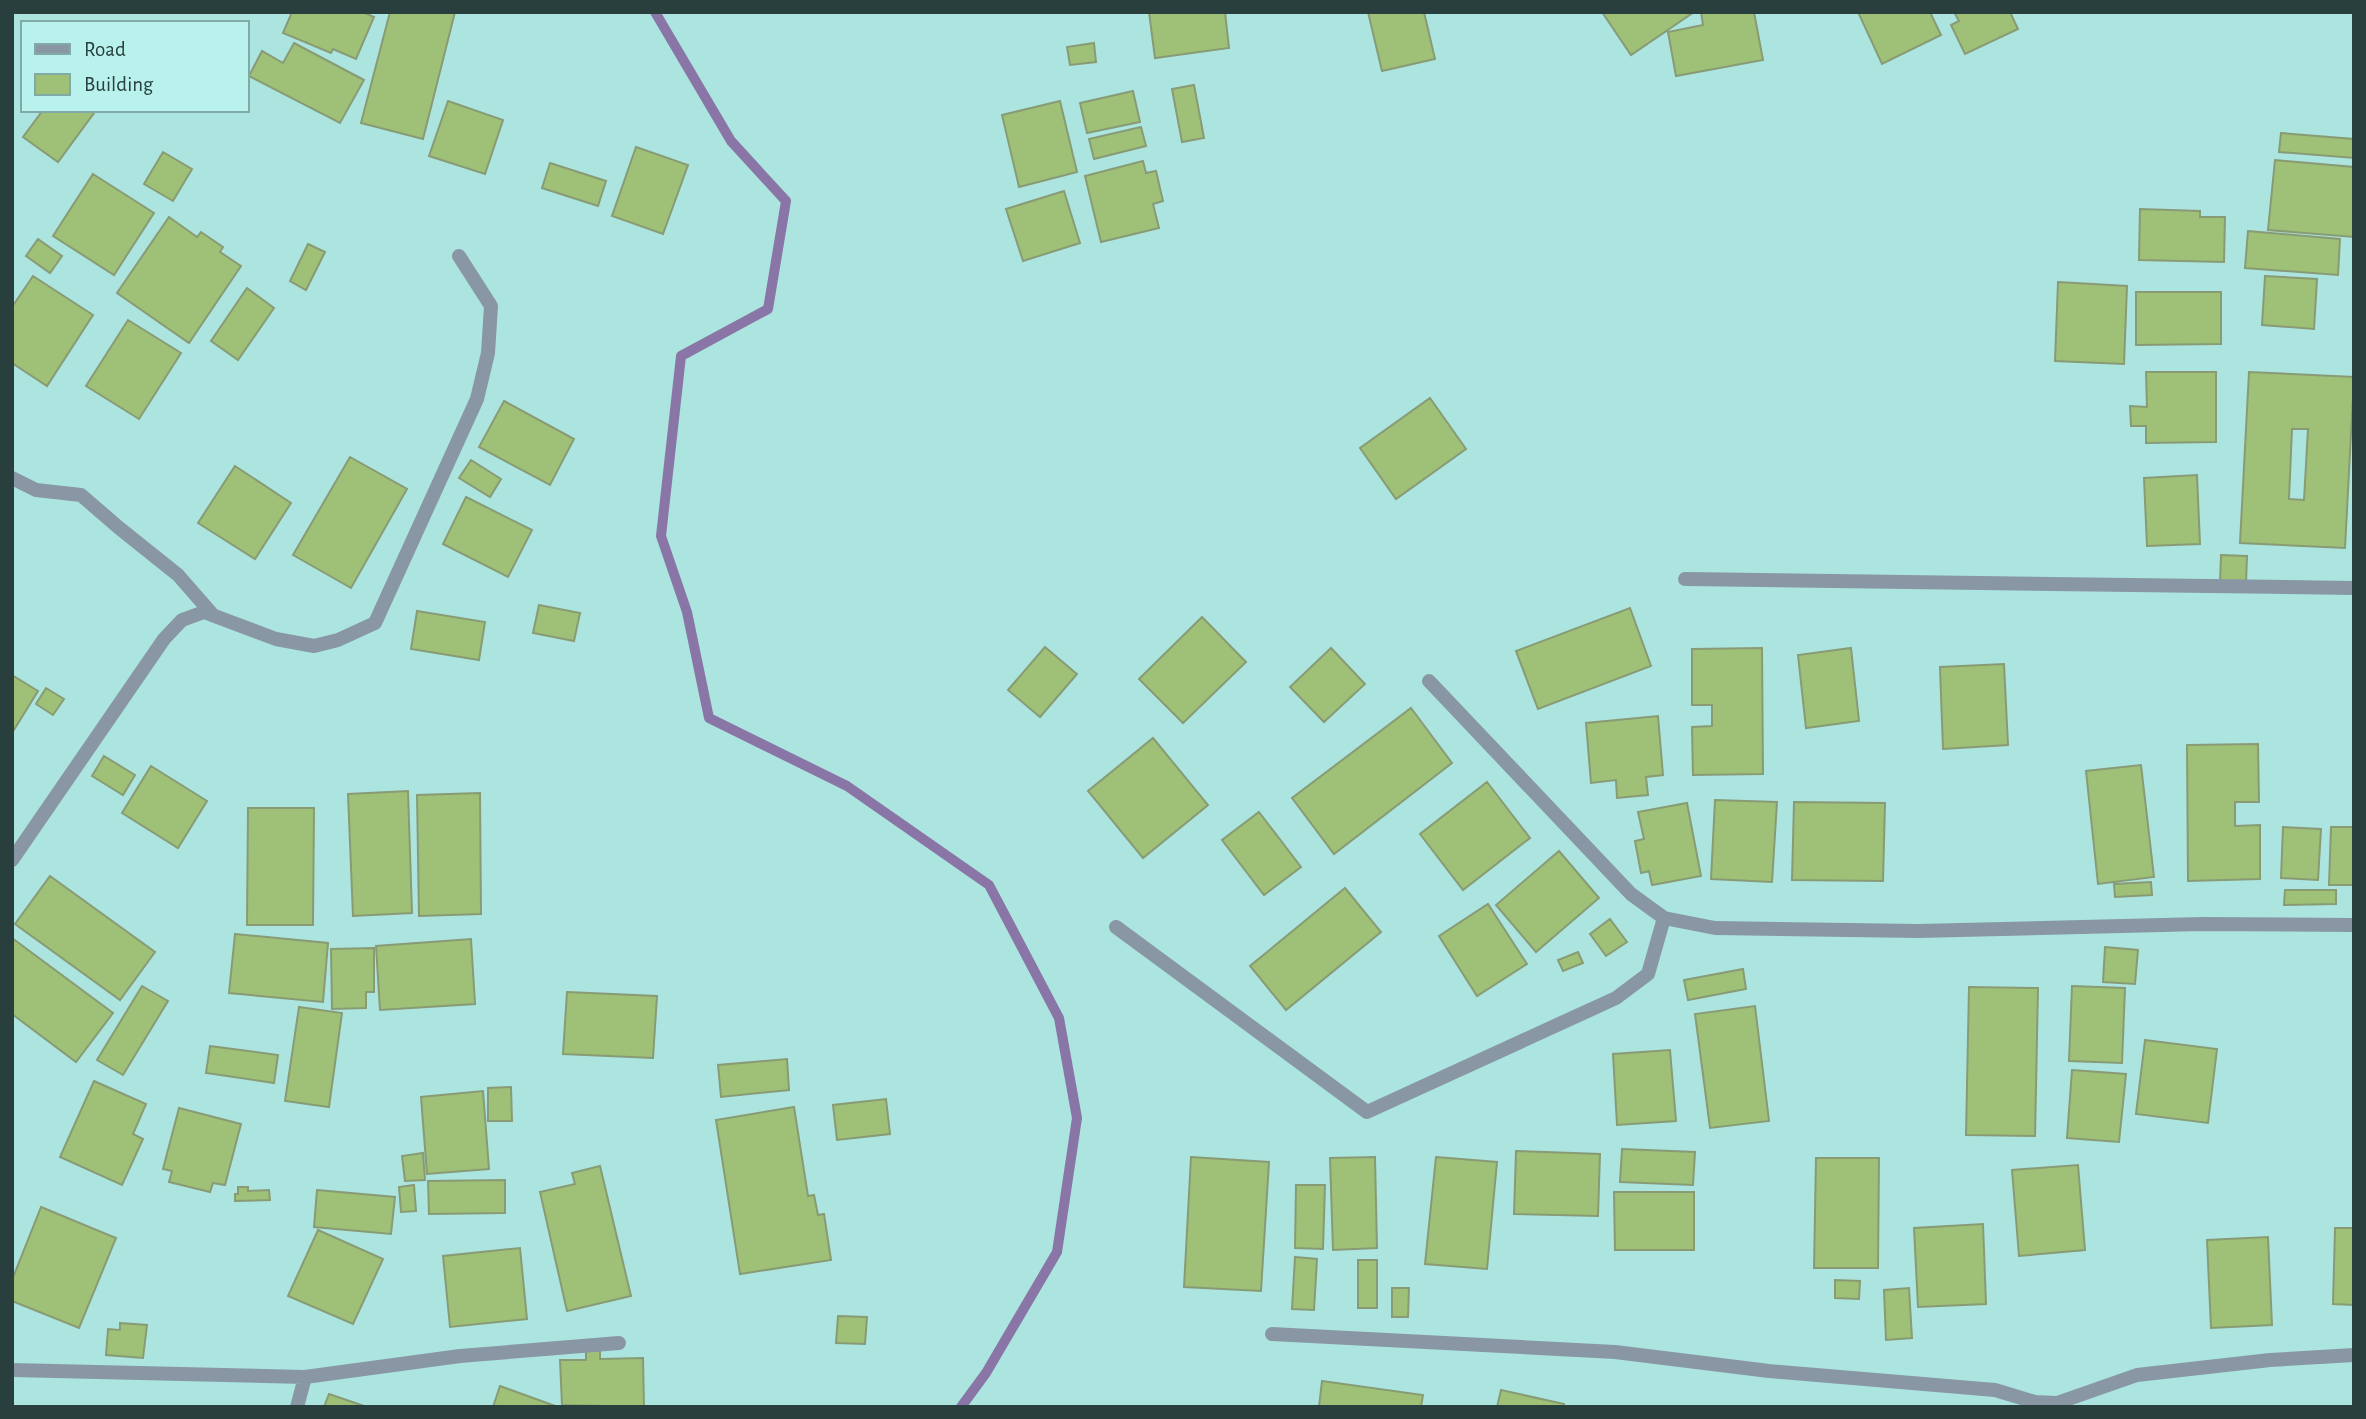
<svg xmlns="http://www.w3.org/2000/svg" width="2366" height="1419" font-family="'Alegreya Sans',sans-serif">
	<rect width="100%" height="100%" fill="#ace5e0"/>
	<g fill="none" stroke-linecap="round" stroke-linejoin="round">
		<path stroke="#8a76a6" stroke-width="10" d="M655,12L731,141L786,201L768,309L681,356L661,536L687,612L709,718L847,786L989,885L1059,1018L1077,1118L1057,1252L986,1373L961,1407"/>
	</g>
	<path fill="#9ec177" stroke="#889b75" stroke-width="2" fill-rule="evenodd" d="M292,12H363L374,17L356,59L333,49L331,53L283,33Z
		M390,12H455L423,139L361,123Z
		M1149,12H1225L1229,48L1155,58Z
		M1368,12H1424L1435,59L1382,71Z
		M1602,12H1694L1631,55Z
		M1701,12H1754L1763,60L1676,76L1668,32L1703,25Z
		M1858,12H1930L1941,35L1882,64Z
		M1954,12H2010L2018,29L1965,54L1951,25L1959,21Z
		M294,43L364,80L340,123L249,76L262,51L283,63Z
		M1094,43L1096,62L1070,65L1067,47Z
		M1194,85L1204,138L1182,142L1172,89Z
		M1133,91L1140,122L1087,133L1080,103Z
		M448,101L503,120L485,174L429,156Z
		M1060,101L1077,172L1019,187L1002,115Z
		M43,110H91L94,113L58,162L23,137Z
		M1141,127L1146,146L1094,159L1089,139Z
		M2281,133L2354,139V158L2279,152Z
		M636,147L688,165L663,234L612,216Z
		M163,152L192,169L173,201L144,184Z
		M2275,160L2354,167V237L2268,230Z
		M1143,161L1146,173L1156,171L1163,201L1153,204L1159,228L1101,242L1085,176Z
		M550,163L606,181L598,206L542,188Z
		M93,174L154,213L114,275L53,236Z
		M1064,191L1080,243L1023,261L1006,209Z
		M2140,209L2200,211V217H2225L2224,262L2139,260Z
		M169,217L197,237L201,232L223,247L220,252L241,266L189,343L117,293Z
		M2248,231L2340,239L2338,275L2245,268Z
		M38,239L62,256L50,273L26,256Z
		M308,244L325,252L306,290L290,281Z
		M33,276L93,315L47,386L12,363V307Z
		M2265,276L2317,279L2314,329L2262,325Z
		M2058,282L2127,286L2124,364L2055,361Z
		M247,288L274,308L238,360L211,341Z
		M2136,292H2221V344L2136,345Z
		M128,320L181,353L139,419L86,386Z
		M2146,372H2216V442L2146,443V426H2131L2130,406L2147,407Z
		M2249,372L2354,377L2345,548L2240,543ZM2292,429H2308L2304,500L2289,499Z
		M1430,398L1466,449L1396,499L1360,448Z
		M504,401L574,439L550,485L479,447Z
		M350,457L407,489L351,588L293,555Z
		M471,460L501,479L490,497L459,478Z
		M235,466L291,503L255,559L198,523Z
		M2197,475L2200,544L2147,546L2144,478Z
		M466,497L532,530L508,577L443,544Z
		M2221,555L2247,556L2246,584L2220,583Z
		M539,605L580,613L574,641L533,633Z
		M1630,608L1651,666L1538,709L1516,651Z
		M417,611L485,622L479,660L411,649Z
		M1202,617L1246,662L1183,723L1139,679Z
		M1045,647L1077,674L1040,717L1008,690Z
		M1331,648L1365,684L1324,722L1290,687Z
		M1762,648L1763,774L1693,775L1692,727L1712,726V705H1692V649Z
		M1851,648L1859,721L1806,728L1798,655Z
		M2004,664L2008,745L1943,749L1940,667Z
		M12,675L38,691L12,733Z
		M46,688L64,699L53,715L36,704Z
		M1411,708L1452,763L1334,854L1292,798Z
		M1658,716L1663,775L1646,777L1648,795L1617,798L1616,780L1591,783L1586,723Z
		M1153,738L1208,805L1143,858L1088,791Z
		M2258,744L2259,802H2235V826L2260,825V879L2188,881L2187,745Z
		M104,756L135,775L123,795L92,776Z
		M2141,765L2154,877L2098,884L2086,771Z
		M151,766L207,801L178,848L122,813Z
		M1487,782L1530,838L1463,890L1420,834Z
		M408,791L412,913L353,916L348,794Z
		M480,793L481,914L419,916L417,795Z
		M1715,800L1777,802L1772,882L1711,879Z
		M1794,802L1885,803L1883,881L1792,880Z
		M1687,803L1701,876L1652,885L1649,871L1641,873L1635,841L1644,839L1638,812Z
		M248,808H314L313,925H247Z
		M1259,812L1301,867L1264,895L1222,840Z
		M2283,827L2321,829L2318,880L2281,878Z
		M2331,827H2354V885H2329Z
		M1559,851L1599,898L1536,952L1496,905Z
		M50,876L155,952L120,1000L15,924Z
		M2151,882L2152,895L2115,897L2114,884Z
		M1345,888L1381,932L1286,1010L1250,966Z
		M2285,890H2336V904L2284,905Z
		M1488,904L1527,964L1477,996L1439,936Z
		M1610,919L1627,942L1606,956L1590,934Z
		M235,934L328,943L323,1002L229,993Z
		M12,938L113,1013L76,1062L12,1014Z
		M471,939L475,1004L380,1010L376,946Z
		M2105,947L2138,950L2135,984L2103,982Z
		M374,948V992H366V1008L332,1009L331,949Z
		M1578,952L1583,963L1563,971L1558,960Z
		M1743,969L1746,989L1688,1000L1684,980Z
		M142,986L168,1001L123,1075L97,1060Z
		M2072,986L2125,988L2122,1063L2069,1061Z
		M1969,987L2038,988L2035,1136L1966,1135Z
		M567,992L657,996L653,1058L563,1054Z
		M1755,1006L1769,1121L1710,1128L1695,1014Z
		M299,1007L342,1013L329,1107L285,1101Z
		M2145,1040L2217,1049L2208,1123L2136,1114Z
		M210,1046L278,1055L274,1083L206,1073Z
		M1670,1050L1676,1121L1617,1125L1613,1054Z
		M787,1059L789,1090L721,1097L718,1065Z
		M2072,1070L2126,1074L2119,1142L2067,1138Z
		M94,1081L146,1104L133,1134L143,1139L122,1185L60,1157Z
		M511,1087L512,1121H488V1088Z
		M483,1091L489,1169L427,1174L421,1097Z
		M886,1099L890,1134L837,1140L833,1105Z
		M794,1107L808,1196L814,1195L818,1215L824,1214L831,1260L740,1274L716,1120Z
		M179,1108L241,1124L225,1185L213,1183L210,1192L169,1182L172,1171L163,1169Z
		M1622,1149L1695,1152L1693,1185L1620,1182Z
		M1516,1151L1600,1154L1598,1216L1514,1214Z
		M423,1153L425,1180L405,1181L402,1156Z
		M1191,1157L1269,1162L1261,1291L1184,1287Z
		M1375,1157L1377,1248L1333,1250L1330,1158Z
		M1436,1157L1497,1162L1487,1269L1425,1264Z
		M1816,1158H1879L1878,1268H1814Z
		M2078,1165L2085,1250L2019,1256L2012,1170Z
		M600,1166L631,1296L567,1311L540,1192L575,1184L572,1173Z
		M505,1180V1213L429,1214L428,1181Z
		M414,1185L416,1211L401,1212L399,1187Z
		M1296,1185H1325L1323,1249L1295,1248Z
		M238,1187H248V1191L269,1190L270,1200L235,1201V1194H238Z
		M317,1190L395,1197L391,1234L314,1227Z
		M1614,1192H1694V1250H1615Z
		M41,1207L116,1238L79,1328L12,1301V1280Z
		M1983,1224L1986,1304L1918,1307L1914,1228Z
		M2335,1228H2354V1305L2333,1304Z
		M318,1230L383,1259L353,1324L288,1296Z
		M2268,1237L2272,1325L2211,1328L2207,1240Z
		M520,1248L527,1319L450,1327L443,1256Z
		M1295,1257L1317,1259L1314,1310L1292,1309Z
		M1358,1260H1377V1308H1358Z
		M1835,1280L1860,1281L1859,1299L1835,1298Z
		M1392,1288H1409L1408,1317H1392Z
		M1909,1288L1912,1338L1886,1340L1884,1290Z
		M838,1316L867,1317L865,1344L836,1343Z
		M120,1323L147,1325L143,1358L106,1355L108,1329L120,1330Z
		M586,1351H600V1359L643,1358L644,1407L562,1405L560,1360H586Z
		M1322,1381L1423,1395L1421,1407H1319Z
		M500,1386L558,1407H493Z
		M1501,1390L1564,1404L1563,1407H1497Z
		M329,1394L367,1407H324Z"/>
	<g fill="none" stroke-linecap="round" stroke-linejoin="round">
		<path stroke="#8997a5" stroke-width="14" d="M12,478L36,490L81,495L118,527L178,575L213,615
			M1685,579L2354,588
			M1429,681L1631,894L1664,918L1715,928L1918,931L2202,924L2354,925
			M12,860L164,639L182,620L204,612L276,639L314,646L338,640L375,623L477,399L488,353L491,306L459,256
			M1116,927L1367,1112L1616,998L1648,974L1664,918
			M1272,1334L1615,1352L1769,1371L1995,1390L2035,1402L2057,1403L2137,1375L2270,1360L2354,1355
			M12,1370L305,1377L460,1356L619,1343
			M297,1407L305,1377"/>
	</g>
	<rect width="2366" height="1419" fill="none" stroke="#283f3d" stroke-width="28"/>
	<rect x="21" y="21" width="228" height="91" fill="#b9f2ed" stroke="#7faaa7" stroke-width="2"/>
	<rect x="35" y="44" width="35" height="10" fill="#8997a5" stroke="#7faaa7" stroke-width="2"/>
	<text x="84" y="56" font-size="21" fill="#283f3d">Road</text>
	<rect x="35" y="74" width="35" height="21" fill="#9ec177" stroke="#7faaa7" stroke-width="2"/>
	<text x="84" y="91" font-size="21" fill="#283f3d">Building</text>
</svg>
